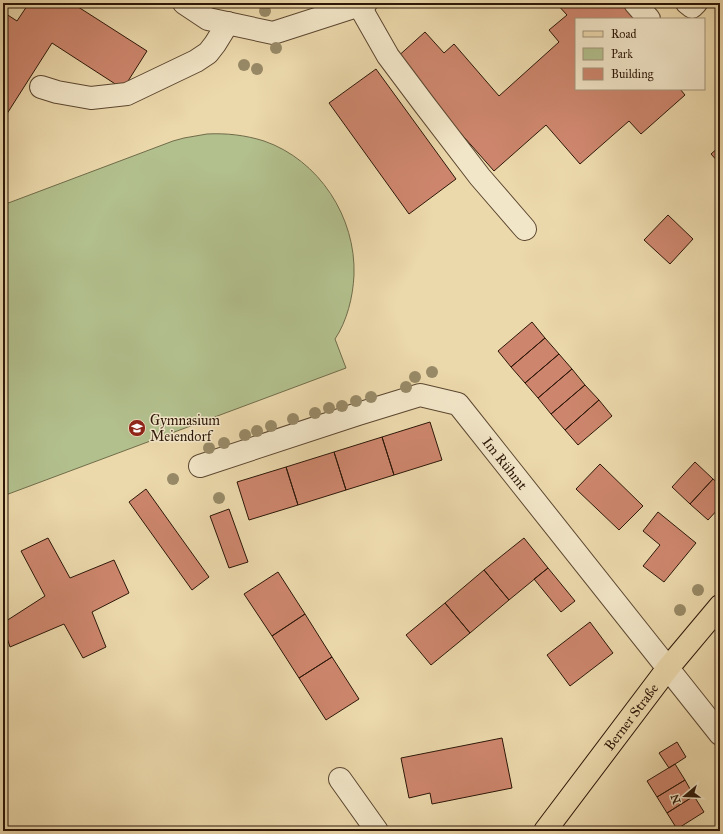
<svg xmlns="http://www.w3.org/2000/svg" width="723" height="834" font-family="'IM FELL Great Primer',serif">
	<rect width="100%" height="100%" fill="#ebd8ab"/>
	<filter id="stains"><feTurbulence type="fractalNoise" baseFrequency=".005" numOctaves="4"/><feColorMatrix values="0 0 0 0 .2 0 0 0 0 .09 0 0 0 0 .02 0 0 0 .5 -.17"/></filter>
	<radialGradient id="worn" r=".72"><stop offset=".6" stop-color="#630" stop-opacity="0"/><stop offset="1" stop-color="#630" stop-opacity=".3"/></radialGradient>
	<path fill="#b2c08d" stroke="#706c4a" d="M207,134C226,133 245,135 264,141C319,160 356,217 354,275C353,297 347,321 335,339L346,368L3,496V205L173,141L184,138Z"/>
	<path fill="#cd866d" stroke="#2d1708" d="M29,3H72L147,51L123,89L52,43L3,120V12L17,21Z
		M556,3H622L636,19H576V89H680L685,95L641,134L629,121L580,164L546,125L494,171L395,59L425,32L444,53L454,44L499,96L559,42L549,30L567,15Z
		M376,69L456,179L409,214L329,103Z
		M720,146V164L711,154Z
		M668,215L693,239L670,264L644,240Z
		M532,322L545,338L511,367L498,351Z
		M545,338L559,354L525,383L511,367Z
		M559,354L572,369L538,398L525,383Z
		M572,369L585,385L551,414L538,398Z
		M585,385L599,400L565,430L551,414Z
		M599,400L612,416L578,445L565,430Z
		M430,422L442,460L394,475L382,437Z
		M382,437L394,475L346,490L334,452Z
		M334,452L346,490L298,505L286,467Z
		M695,462L713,479L690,504L672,487Z
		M600,464L643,506L619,530L576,489Z
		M286,467L298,505L249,520L237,482Z
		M713,479L720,485V507L708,520L690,504Z
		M146,489L209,577L192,590L129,502Z
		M229,509L248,562L229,568L210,516Z
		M658,512L696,543L664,582L643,566L660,545L643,531Z
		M48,538L70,578L114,560L129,593L92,612L106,647L83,658L64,624L10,647L3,626V623L45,596L21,551Z
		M524,538L548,568L509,600L484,570Z
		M548,568L575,601L561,612L534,579Z
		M484,570L509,600L470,633L445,603Z
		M278,572L305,614L272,636L244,594Z
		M445,603L470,633L431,665L406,635Z
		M305,614L332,657L299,678L272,636Z
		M590,622L613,653L570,686L547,655Z
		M332,657L359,699L326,720L299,678Z
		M502,738L512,788L432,804L430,793L409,798L401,758Z
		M677,742L686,757L669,768L659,753Z
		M675,764L685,780L657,797L647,781Z
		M685,780L694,796L667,813L657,797Z
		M694,796L704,812L677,829L667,813Z"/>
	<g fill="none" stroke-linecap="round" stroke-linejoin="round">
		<defs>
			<g id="minor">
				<path d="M184,3L208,19L273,33L366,3"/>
				<path d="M635,3L649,19"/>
				<path d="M687,3L692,7L696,3"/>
				<path d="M359,5L388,56L424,104L480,177L525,229"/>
				<path d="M41,87L57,92L91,98L127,94L196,61L208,53L215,44L228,23"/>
				<path id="s1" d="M200,466L358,414L420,395L458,404L720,734"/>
				<path d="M340,779L377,831"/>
			</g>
			<g id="major">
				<path id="s2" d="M545,831L668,668L720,606"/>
			</g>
		</defs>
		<use href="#minor" stroke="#5c4731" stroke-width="24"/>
		<use href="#major" stroke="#2d1708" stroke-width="24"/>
		<use href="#minor" stroke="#f2e6c8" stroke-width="22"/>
		<use href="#major" stroke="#ebd8ab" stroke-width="22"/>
	</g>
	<g fill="#988a67">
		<circle cx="265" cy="11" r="6"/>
		<circle cx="276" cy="48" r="6"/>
		<circle cx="244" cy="65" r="6"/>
		<circle cx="257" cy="69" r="6"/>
		<circle cx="432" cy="372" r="6"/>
		<circle cx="415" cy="377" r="6"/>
		<circle cx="406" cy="387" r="6"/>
		<circle cx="371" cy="397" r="6"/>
		<circle cx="356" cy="401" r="6"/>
		<circle cx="342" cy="406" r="6"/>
		<circle cx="329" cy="408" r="6"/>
		<circle cx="315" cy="413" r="6"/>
		<circle cx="293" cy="419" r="6"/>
		<circle cx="271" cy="426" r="6"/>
		<circle cx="257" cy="431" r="6"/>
		<circle cx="245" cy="435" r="6"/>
		<circle cx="224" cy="443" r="6"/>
		<circle cx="209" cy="448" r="6"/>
		<circle cx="173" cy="479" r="6"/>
		<circle cx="219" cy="498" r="6"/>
		<circle cx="698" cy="590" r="6"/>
		<circle cx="680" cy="610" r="6"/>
	</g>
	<defs>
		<symbol id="school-disc" viewBox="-11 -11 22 22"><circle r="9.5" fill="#8f2418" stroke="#f2e6c8"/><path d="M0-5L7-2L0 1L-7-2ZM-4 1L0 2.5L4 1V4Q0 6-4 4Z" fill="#fff"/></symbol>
	</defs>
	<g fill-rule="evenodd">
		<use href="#school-disc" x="127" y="418" width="20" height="20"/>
	</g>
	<g text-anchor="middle" stroke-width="3" stroke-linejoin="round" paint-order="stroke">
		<g font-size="14" fill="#2d1708" stroke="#f2e6c8" text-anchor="start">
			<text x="150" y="425">Gymnasium<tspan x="150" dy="16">Meiendorf</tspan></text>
		</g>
		<g font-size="14" fill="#2d1708" stroke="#f2e6c8">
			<text dy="5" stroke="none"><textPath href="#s1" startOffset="346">Im Rühmt</textPath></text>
			<text dy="5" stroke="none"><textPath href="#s2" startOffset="143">Berner Straße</textPath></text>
		</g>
	</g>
	<rect width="723" height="834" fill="none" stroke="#ebd8ab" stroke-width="16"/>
	<rect x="4" y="4" width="715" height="826" fill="none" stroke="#2d1708" stroke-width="2"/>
	<rect x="8" y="8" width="707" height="818" fill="none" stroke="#2d1708"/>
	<rect x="575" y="18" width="130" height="72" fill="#f2e6c8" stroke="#a3937b"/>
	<rect x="583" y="31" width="20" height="6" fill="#ebd8ab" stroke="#a3937b"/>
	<text x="611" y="38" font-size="12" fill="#2d1708">Road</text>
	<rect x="583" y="48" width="20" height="12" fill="#b2c08d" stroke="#a3937b"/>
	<text x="611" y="58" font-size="12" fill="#2d1708">Park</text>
	<rect x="583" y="68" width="20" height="12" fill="#cd866d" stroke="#a3937b"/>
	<text x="611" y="78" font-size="12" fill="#2d1708">Building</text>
	<g transform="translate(685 796) rotate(251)" stroke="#f2e6c8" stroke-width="3" paint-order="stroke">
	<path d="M0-3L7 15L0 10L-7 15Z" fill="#2d1708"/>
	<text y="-6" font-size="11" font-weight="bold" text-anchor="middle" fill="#2d1708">N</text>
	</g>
	<rect width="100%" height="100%" filter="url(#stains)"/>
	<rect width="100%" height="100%" fill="url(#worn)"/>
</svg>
